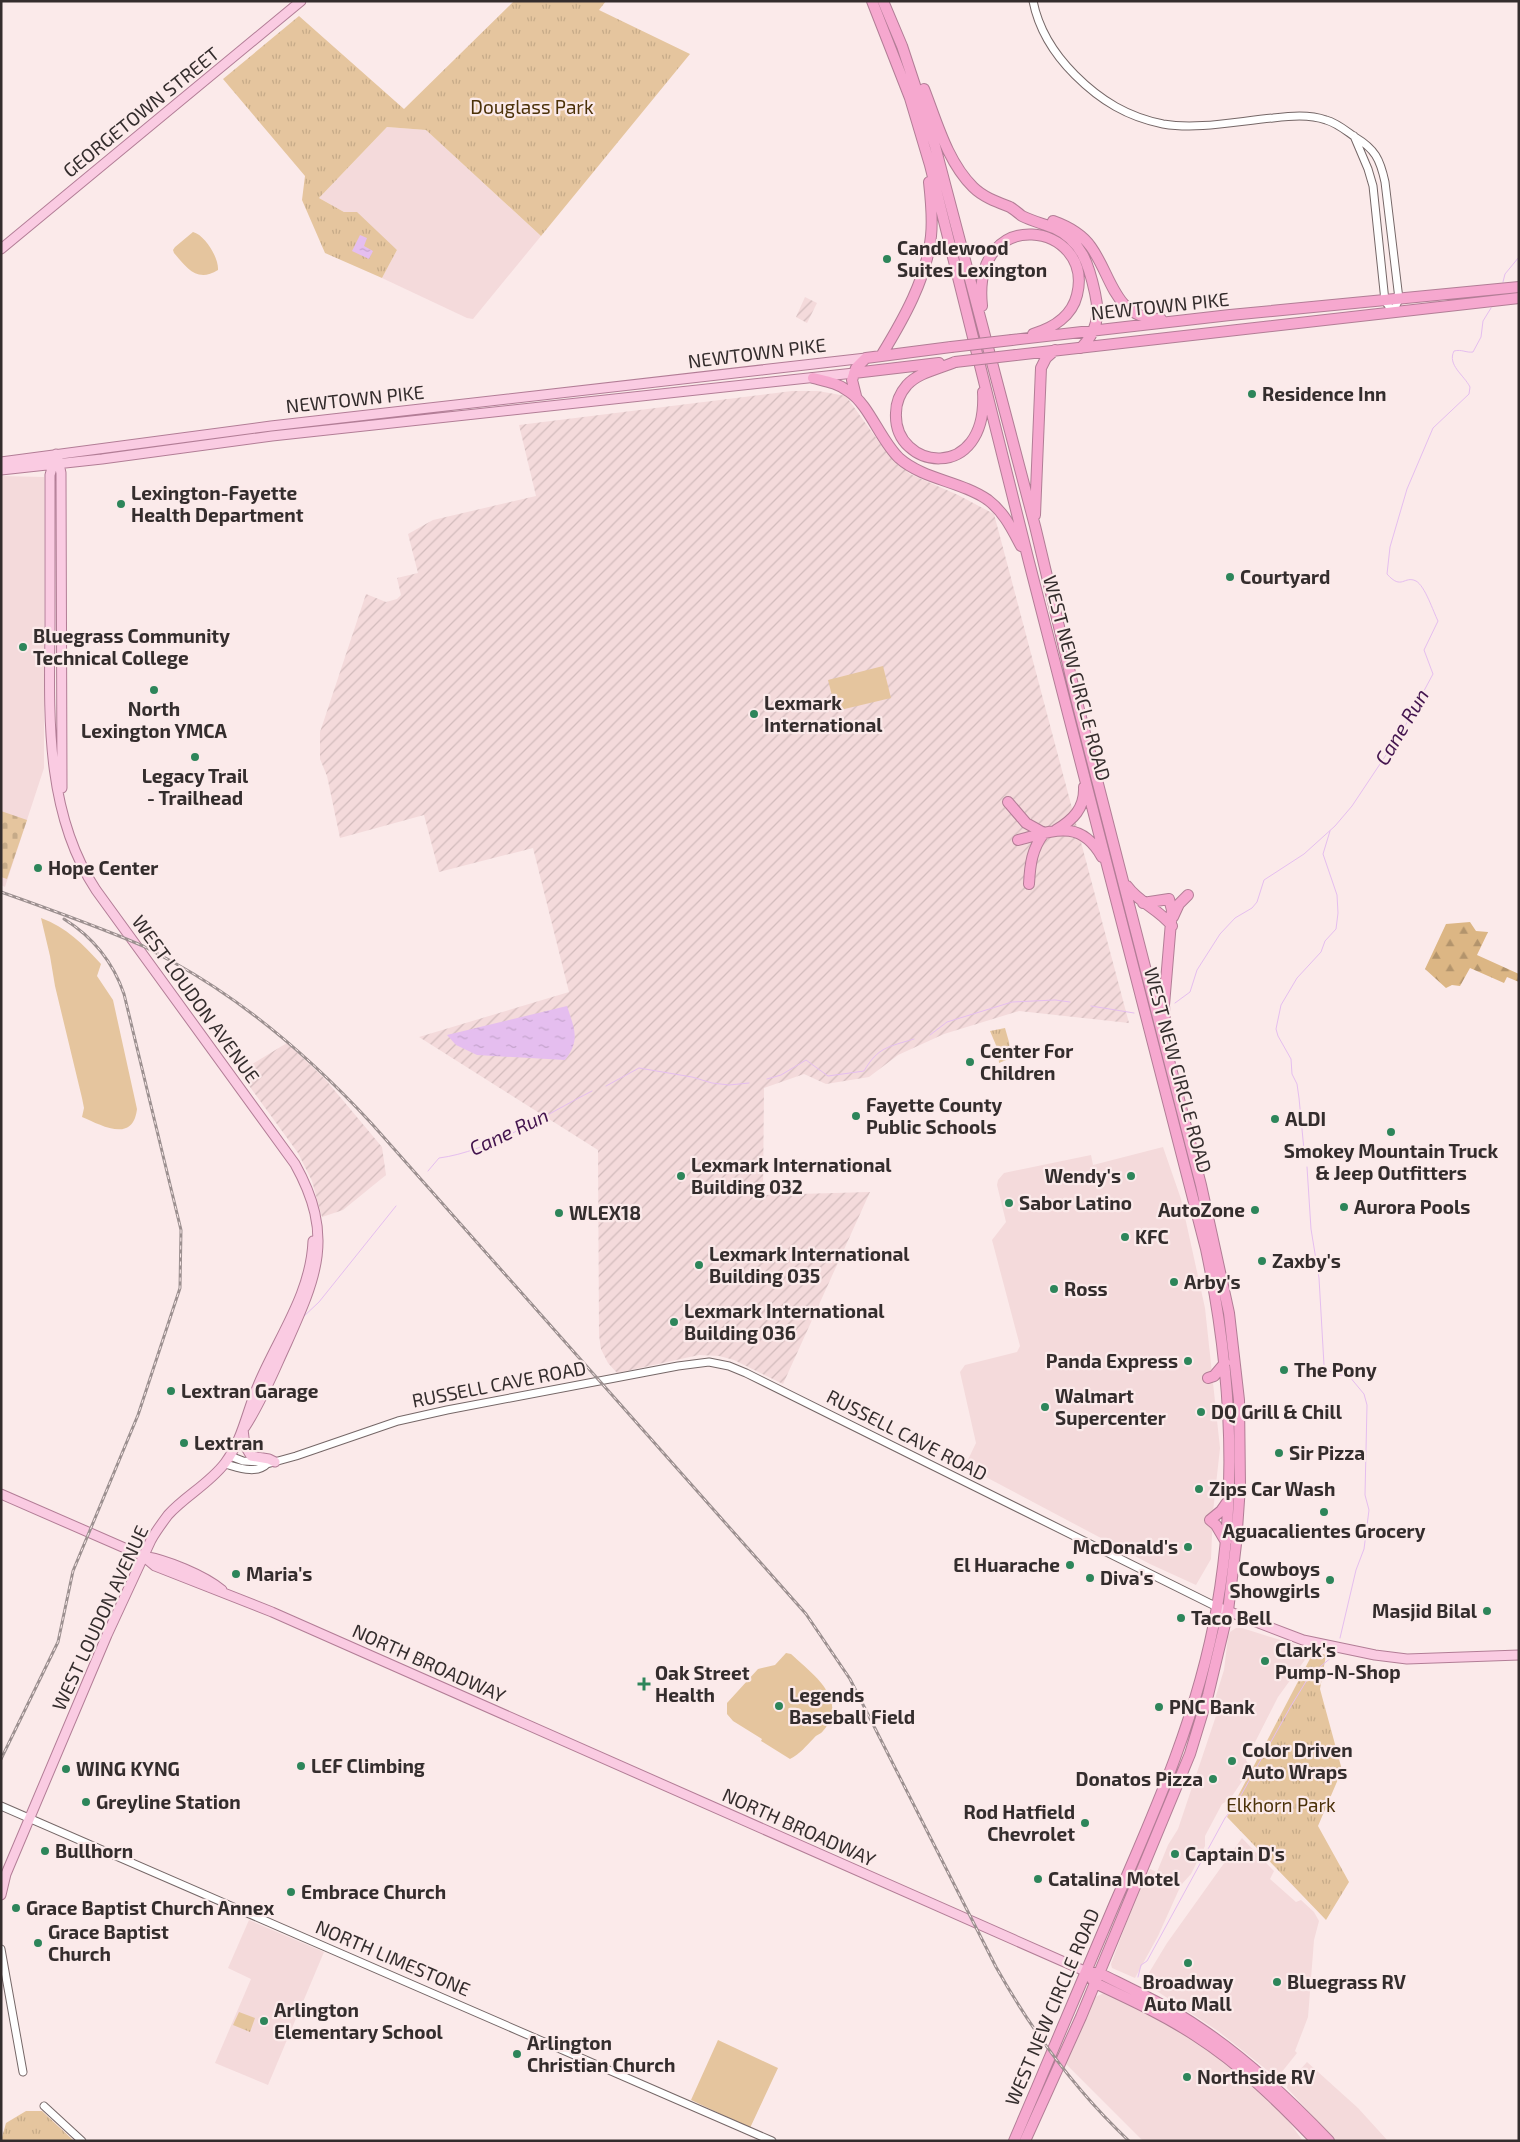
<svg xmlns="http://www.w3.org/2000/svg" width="1520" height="2142" font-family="'Exo 2',sans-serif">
	<defs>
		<pattern id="industrial-furrows" width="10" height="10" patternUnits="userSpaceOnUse" patternTransform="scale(1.25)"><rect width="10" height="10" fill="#f4dadb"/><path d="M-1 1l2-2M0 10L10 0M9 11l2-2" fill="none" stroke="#d2bbbc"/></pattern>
		<pattern id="forest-firs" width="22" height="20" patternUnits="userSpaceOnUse" patternTransform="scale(1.25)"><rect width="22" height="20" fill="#dcb684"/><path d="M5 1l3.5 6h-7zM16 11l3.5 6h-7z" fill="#b3946c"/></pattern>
		<pattern id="cemetery-stones" width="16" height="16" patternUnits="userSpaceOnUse" patternTransform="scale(1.25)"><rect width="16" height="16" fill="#e5c59e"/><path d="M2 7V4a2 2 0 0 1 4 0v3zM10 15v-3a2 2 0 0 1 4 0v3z" fill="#c5aa88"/></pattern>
		<pattern id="park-tufts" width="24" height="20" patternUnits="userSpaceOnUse" patternTransform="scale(1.25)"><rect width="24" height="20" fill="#e5c59e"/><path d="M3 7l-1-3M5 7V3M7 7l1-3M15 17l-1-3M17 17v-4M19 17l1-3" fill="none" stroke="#c5aa88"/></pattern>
		<pattern id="water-ripples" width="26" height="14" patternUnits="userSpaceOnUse" patternTransform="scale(1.25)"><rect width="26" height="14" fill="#e5beef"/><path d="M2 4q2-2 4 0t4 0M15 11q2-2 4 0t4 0" fill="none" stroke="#c5a4cd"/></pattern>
	</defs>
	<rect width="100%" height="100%" fill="#fbeaea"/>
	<path fill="#f4dadb" d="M387,127L426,130L541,236L473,319L467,318L382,278L397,250L344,212L319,198Z
		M1,476L44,477V768L5,887L1,885Z
		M1163,1147L1181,1199L1205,1308L1220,1448L1213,1512L1211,1559L1196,1585L1150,1564L965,1466L976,1443L960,1372L965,1365L1017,1352L1020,1346L992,1240L1006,1222L997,1185L998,1180L1004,1173L1091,1155L1093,1165Z
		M1236,1628H1242L1312,1650L1278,1697L1246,1760L1251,1768L1230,1799L1222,1804L1205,1836V1846L1191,1874L1181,1885L1158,1936L1135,1978L1112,1968L1111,1964L1139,1889L1150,1869L1157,1872L1168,1845L1178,1829L1219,1707L1214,1702L1224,1670L1228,1637L1230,1632Z
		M1242,1838L1274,1871L1270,1879L1296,1902L1301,1900L1314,1912L1319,1921L1314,1940L1308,2017L1295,2051L1297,2053L1277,2078L1218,2031L1146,1984L1144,1981L1167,1943Z
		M249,1920L324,1952L268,2085L215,2063L251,1979L228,1968Z
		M1104,1993L1175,2026L1239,2071L1276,2104L1303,2141H1143L1065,2063L1095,1997Z
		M1307,2062L1358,2108L1388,2141H1336L1287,2088L1288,2083Z"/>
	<path fill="url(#industrial-furrows)" d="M805,297L817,303L807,323L796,317Z
		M792,391H818L846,396L884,449L910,474L958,495L994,514L1129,1023L1019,1011L944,1034L898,1055L869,1077L826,1084L804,1074L764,1088L763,1195L870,1192L783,1384L734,1360L719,1356L699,1355L617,1373L608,1363L601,1349L599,1335L598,1150L419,1037L569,992L533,848L439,872L424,815L340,838L327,776L320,759V732L366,594L386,602L397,599L401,595L397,578L418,573L408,534L433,520L536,496L519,425Z
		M287,1043L325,1079L382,1147L386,1175L343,1210L322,1217L312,1181L298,1153L239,1072Z"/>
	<path fill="#e5c59e" d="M193,232C205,235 219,258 218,270C197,283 187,268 174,253L173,250L175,247Z
		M883,666L891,698L836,711L828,680Z
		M41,918C66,927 83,944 101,964L97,976L113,1000L137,1109C133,1144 101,1125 82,1117L84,1108L82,1098L55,986L50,956Z
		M786,1653L791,1654C812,1674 850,1699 823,1731C821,1734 816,1735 814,1738C806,1746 800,1754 790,1759L761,1741L762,1739L733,1721L727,1714V1703L758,1669L775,1665Z
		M718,2040L778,2068L750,2128L691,2100Z"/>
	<path fill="url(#forest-firs)" d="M1470,922L1476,931L1488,932L1477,955L1519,974V982L1507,977L1504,983L1470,968L1460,986L1452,985L1446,988L1425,969L1446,924Z"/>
	<path fill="url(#cemetery-stones)" d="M1,811L27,820L7,879L1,877Z"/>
	<path fill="url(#park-tufts)" d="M514,1H606L599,10L690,54L541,236L426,130L387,127L319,198L344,212H357L397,250L382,278L325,253L302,200L305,176L223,79L299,16L404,109Z
		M1005,1028L1009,1042L1011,1058L999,1063L998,1050L990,1031Z
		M1314,1651L1326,1655L1320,1689L1342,1770L1318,1826L1349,1882L1326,1920L1227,1817Z
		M239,2012L255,2018L250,2032L233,2025Z
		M26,2111H42L74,2141H1L6,2123Z"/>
	<path fill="url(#water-ripples)" d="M360,235L367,238L364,246L373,251L369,259L352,251Z
		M567,1006C574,1028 581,1040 565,1060L477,1055L456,1045L447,1035Z"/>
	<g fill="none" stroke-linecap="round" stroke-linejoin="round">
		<path stroke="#e5beef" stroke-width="1" d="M1503,282L1505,274L1519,257
			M1175,1003L1190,992L1197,970L1220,934L1235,918L1252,908L1257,902L1264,880L1304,854L1335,826L1352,806L1404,728L1433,674L1424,650L1438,621C1433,611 1425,586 1416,581C1404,575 1402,591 1387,574L1390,547L1407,489L1433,428L1469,394L1470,387C1464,375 1447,365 1454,351C1462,349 1466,353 1473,352L1481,337L1483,321L1491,308
			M1091,1006L1134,1013
			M930,1035L947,1022L1012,1002L1055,1000L1070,1002
			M767,1079L781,1075L806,1060L828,1076L864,1071C878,1047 888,1047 914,1039
			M606,1086L639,1068L692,1077L712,1083L729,1085L749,1083
			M1304,1150L1299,1098L1297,1084L1292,1074L1291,1059L1278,1036L1276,1029L1281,1005L1297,978L1321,952L1325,941L1336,929L1338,913L1337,895L1323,854L1330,831
			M1307,1167L1311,1229L1319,1278L1324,1365C1330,1375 1339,1375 1349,1376L1364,1394L1367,1405L1365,1495L1369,1510L1364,1549L1356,1570L1340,1638
			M428,1171L439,1158C488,1152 547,1114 592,1091
			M302,1318L319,1302L396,1206
			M1138,1977L1141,1965L1147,1961L1225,1818L1236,1804L1291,1706L1310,1675L1332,1657"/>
		<defs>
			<path id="minor" d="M1033,1C1039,31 1054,54 1075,75C1101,101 1128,117 1163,124C1198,130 1238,121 1273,118C1290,116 1309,114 1326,120C1337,123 1345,130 1355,137C1375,149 1380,159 1385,182L1399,299L1393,312L1385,301L1373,186L1368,169L1354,136
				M230,1456L243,1461L263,1462L267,1464
				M225,1464C237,1467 256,1475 267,1464L296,1456L398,1421L447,1410L678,1366L709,1362L729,1366L746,1373L1217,1607
				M1,1806L772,2141
				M1,1949L23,2072
				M44,2106L82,2141"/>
			<path id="major" d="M1,249L301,1
				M56,454L50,475C50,526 50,577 50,627C49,716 45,813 96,890L295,1164C335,1236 317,1276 286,1345C273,1373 262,1401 245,1427
				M58,459L61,473L62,788
				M1,462L271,426L866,358
				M1,470L102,459L272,436L854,373
				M243,1429L245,1446L251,1456L269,1459L275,1462
				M1,1494L143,1556L155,1566L272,1612L1087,1972
				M143,1556C167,1560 204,1575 222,1590
				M1217,1607L1303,1640L1375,1655L1407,1659L1519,1655
				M1,1895L6,1874L107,1635L151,1540C156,1531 162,1523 168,1515C185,1496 209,1484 225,1463C243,1439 247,1410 259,1383C279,1336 311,1293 313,1241"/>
			<path id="highway" d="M872,1L910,98L930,165L1029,562L1206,1249C1231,1367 1238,1488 1217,1607C1199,1711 1157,1807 1115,1903C1081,1983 1048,2062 1014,2141
				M883,1L902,46L935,146L1035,526L1076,698L1201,1185L1229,1313L1239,1400L1240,1486L1236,1544L1228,1611L1208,1695L1190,1754L1081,2017L1025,2141
				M924,89C937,122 947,161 973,187C983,197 997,202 1010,207C1015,210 1018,213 1022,216C1032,221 1044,224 1054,228C1082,241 1089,265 1095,293C1100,315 1097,332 1081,348
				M1053,221C1067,226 1082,234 1091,247C1113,278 1114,319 1161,319
				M982,306C971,202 1095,223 1077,295C1072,316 1053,328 1033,334
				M1012,340L1230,315L1519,287
				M1016,355L1519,298
				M881,356C903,320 927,278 931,236C933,218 931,200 929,182
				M955,362C939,369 919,372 907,385C900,393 896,403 896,413C893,470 988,484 983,392
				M854,373L939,363
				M813,378C825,381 838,383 848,391C869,404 880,440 899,458C924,480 961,481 988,500C1004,512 1012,529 1021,546
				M856,396L852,380L856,368L866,358L951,347
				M1035,515L1041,368L1046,358L1055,350
				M1008,802L1026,823L1044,833C1032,849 1030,864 1029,884
				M1056,830C1073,820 1085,808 1084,787
				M1018,840C1053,831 1080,818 1102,857
				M1127,886C1139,903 1159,909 1172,926
				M1143,903L1169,899L1172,910L1164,1005L1165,1024
				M1173,917L1179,904L1188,895
				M1208,1378L1214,1376L1225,1363
				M1226,1542L1216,1525L1210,1520L1221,1511L1228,1501
				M1093,1973H1099C1133,1990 1168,2006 1200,2028C1248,2060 1289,2099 1329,2141
				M1092,1979L1095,1983C1129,1999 1164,2015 1196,2036C1241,2065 1279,2102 1316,2141"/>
		</defs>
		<use href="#minor" stroke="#756767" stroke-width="9"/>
		<use href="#major" stroke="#b27d96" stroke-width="11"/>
		<use href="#highway" stroke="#b27d96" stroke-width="12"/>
		<use href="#minor" stroke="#fff" stroke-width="7"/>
		<use href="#major" stroke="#facbe2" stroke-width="9"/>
		<use href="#highway" stroke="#f6a8cf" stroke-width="10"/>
		<defs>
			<path id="rail" d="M1,892C49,909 97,926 143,946C153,951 163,957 173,962C249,1004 313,1060 372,1124L806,1614L850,1679L996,1967C1032,2031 1076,2091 1129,2141
				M1,1759L58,1642L73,1571L138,1415L180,1288L181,1230L124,994C113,962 93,937 64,919"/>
		</defs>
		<use href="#rail" stroke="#9c9090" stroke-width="3"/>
		<use href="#rail" stroke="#fbeaea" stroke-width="1" stroke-dasharray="4" stroke-linecap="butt"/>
		<defs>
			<path id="highway-bridge" d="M951,347L1012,340
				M955,362L1016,355"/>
		</defs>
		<use href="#highway-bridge" stroke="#b27d96" stroke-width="12" stroke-linecap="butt"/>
		<use href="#highway-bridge" stroke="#f6a8cf" stroke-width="10"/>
	</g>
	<g fill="#2d855a" stroke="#fbeaea" stroke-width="2">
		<circle cx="887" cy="259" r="5"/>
		<circle cx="1252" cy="394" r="5"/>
		<circle cx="121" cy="504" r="5"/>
		<circle cx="1230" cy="577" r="5"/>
		<circle cx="23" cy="647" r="5"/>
		<circle cx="154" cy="690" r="5"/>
		<circle cx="754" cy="714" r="5"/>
		<circle cx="195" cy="757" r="5"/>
		<circle cx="38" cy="868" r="5"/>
		<circle cx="970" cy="1062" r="5"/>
		<circle cx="856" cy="1116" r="5"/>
		<circle cx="1275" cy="1119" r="5"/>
		<circle cx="1391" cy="1132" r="5"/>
		<circle cx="681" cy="1176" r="5"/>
		<circle cx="1131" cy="1176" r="5"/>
		<circle cx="1009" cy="1203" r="5"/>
		<circle cx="1344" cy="1207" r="5"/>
		<circle cx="1255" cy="1210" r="5"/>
		<circle cx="559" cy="1213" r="5"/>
		<circle cx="1125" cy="1237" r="5"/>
		<circle cx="1262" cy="1261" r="5"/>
		<circle cx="699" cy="1265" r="5"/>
		<circle cx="1174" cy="1282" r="5"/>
		<circle cx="1054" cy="1289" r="5"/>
		<circle cx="674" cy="1322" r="5"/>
		<circle cx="1188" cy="1361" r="5"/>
		<circle cx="1284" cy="1370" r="5"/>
		<circle cx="171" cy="1391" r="5"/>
		<circle cx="1045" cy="1407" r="5"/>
		<circle cx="1201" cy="1412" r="5"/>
		<circle cx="184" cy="1443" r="5"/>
		<circle cx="1279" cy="1453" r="5"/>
		<circle cx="1199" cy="1489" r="5"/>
		<circle cx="1324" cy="1512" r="5"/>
		<circle cx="1188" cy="1547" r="5"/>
		<circle cx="1070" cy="1565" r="5"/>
		<circle cx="236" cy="1574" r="5"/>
		<circle cx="1090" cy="1578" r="5"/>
		<circle cx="1330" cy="1580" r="5"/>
		<circle cx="1487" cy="1611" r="5"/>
		<circle cx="1181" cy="1618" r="5"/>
		<circle cx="1265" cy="1661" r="5"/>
		<path d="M641.5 1676.5h5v5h5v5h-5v5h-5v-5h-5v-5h5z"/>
		<circle cx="779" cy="1706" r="5"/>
		<circle cx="1159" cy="1707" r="5"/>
		<circle cx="1232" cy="1761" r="5"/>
		<circle cx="301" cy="1766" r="5"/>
		<circle cx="66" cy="1769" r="5"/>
		<circle cx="1213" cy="1779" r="5"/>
		<circle cx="86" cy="1802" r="5"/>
		<circle cx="1085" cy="1823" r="5"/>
		<circle cx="45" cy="1851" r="5"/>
		<circle cx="1175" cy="1854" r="5"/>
		<circle cx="1038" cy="1879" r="5"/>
		<circle cx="291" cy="1892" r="5"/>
		<circle cx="16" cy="1908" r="5"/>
		<circle cx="38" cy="1943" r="5"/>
		<circle cx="1188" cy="1963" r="5"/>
		<circle cx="1277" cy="1982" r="5"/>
		<circle cx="264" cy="2021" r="5"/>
		<circle cx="517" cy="2054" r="5"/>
		<circle cx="1187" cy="2077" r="5"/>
	</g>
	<g text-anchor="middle" stroke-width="4.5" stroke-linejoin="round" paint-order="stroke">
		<g font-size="19" fill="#4b3108" stroke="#fbeaea">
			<text x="532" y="114">Douglass Park</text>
			<text x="1281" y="1812">Elkhorn Park</text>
		</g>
		<g font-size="19" fill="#342d2d" stroke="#fbeaea">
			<text transform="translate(141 112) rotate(-39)" y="7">GEORGETOWN STREET</text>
			<text transform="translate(1160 306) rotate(-6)" y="7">NEWTOWN PIKE</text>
			<text transform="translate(757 353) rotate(-7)" y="7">NEWTOWN PIKE</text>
			<text transform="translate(355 399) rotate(-6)" y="7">NEWTOWN PIKE</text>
			<text transform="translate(1077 678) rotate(75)" y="7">WEST NEW CIRCLE ROAD</text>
			<text transform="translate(196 999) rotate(54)" y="7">WEST LOUDON AVENUE</text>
			<text transform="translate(1178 1070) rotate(75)" y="7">WEST NEW CIRCLE ROAD</text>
			<text transform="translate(499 1384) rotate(-11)" y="7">RUSSELL CAVE ROAD</text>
			<text transform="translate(907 1435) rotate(27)" y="7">RUSSELL CAVE ROAD</text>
			<text transform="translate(100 1618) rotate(-65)" y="7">WEST LOUDON AVENUE</text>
			<text transform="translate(429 1663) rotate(24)" y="7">NORTH BROADWAY</text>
			<text transform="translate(799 1827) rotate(24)" y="7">NORTH BROADWAY</text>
			<text transform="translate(393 1958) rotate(23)" y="7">NORTH LIMESTONE</text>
			<text transform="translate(1052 2007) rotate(-67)" y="7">WEST NEW CIRCLE ROAD</text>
		</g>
		<g font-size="19" font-weight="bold" fill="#342d2d" stroke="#fbeaea" text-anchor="start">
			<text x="897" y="255">Candlewood<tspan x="897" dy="22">Suites Lexington</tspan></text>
			<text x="1262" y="401">Residence Inn</text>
			<text x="131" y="500">Lexington-Fayette<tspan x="131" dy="22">Health Department</tspan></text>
			<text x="1240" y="584">Courtyard</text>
			<text x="33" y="643">Bluegrass Community<tspan x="33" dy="22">Technical College</tspan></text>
			<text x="764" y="710">Lexmark<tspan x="764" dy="22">International</tspan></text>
			<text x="154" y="716" text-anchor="middle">North<tspan x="154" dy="22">Lexington YMCA</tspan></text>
			<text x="195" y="783" text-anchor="middle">Legacy Trail<tspan x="195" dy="22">- Trailhead</tspan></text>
			<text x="48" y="875">Hope Center</text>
			<text x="980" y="1058">Center For<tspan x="980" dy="22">Children</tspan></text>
			<text x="866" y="1112">Fayette County<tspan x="866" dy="22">Public Schools</tspan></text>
			<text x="1285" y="1126">ALDI</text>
			<text x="1391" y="1158" text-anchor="middle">Smokey Mountain Truck<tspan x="1391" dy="22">&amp; Jeep Outfitters</tspan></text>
			<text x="691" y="1172">Lexmark International<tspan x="691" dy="22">Building 032</tspan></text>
			<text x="1121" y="1183" text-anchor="end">Wendy's</text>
			<text x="1019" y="1210">Sabor Latino</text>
			<text x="1354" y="1214">Aurora Pools</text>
			<text x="1245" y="1217" text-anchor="end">AutoZone</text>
			<text x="569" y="1220">WLEX18</text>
			<text x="1135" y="1244">KFC</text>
			<text x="709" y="1261">Lexmark International<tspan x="709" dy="22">Building 035</tspan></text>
			<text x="1272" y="1268">Zaxby's</text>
			<text x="1184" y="1289">Arby's</text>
			<text x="1064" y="1296">Ross</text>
			<text x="684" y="1318">Lexmark International<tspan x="684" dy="22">Building 036</tspan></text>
			<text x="1178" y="1368" text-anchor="end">Panda Express</text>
			<text x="1294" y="1377">The Pony</text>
			<text x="181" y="1398">Lextran Garage</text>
			<text x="1055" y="1403">Walmart<tspan x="1055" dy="22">Supercenter</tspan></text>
			<text x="1211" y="1419">DQ Grill &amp; Chill</text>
			<text x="194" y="1450">Lextran</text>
			<text x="1289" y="1460">Sir Pizza</text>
			<text x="1209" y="1496">Zips Car Wash</text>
			<text x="1324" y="1538" text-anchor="middle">Aguacalientes Grocery</text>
			<text x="1178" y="1554" text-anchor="end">McDonald's</text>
			<text x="1060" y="1572" text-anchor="end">El Huarache</text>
			<text x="1320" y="1576" text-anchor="end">Cowboys<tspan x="1320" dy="22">Showgirls</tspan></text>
			<text x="246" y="1581">Maria's</text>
			<text x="1100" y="1585">Diva's</text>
			<text x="1477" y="1618" text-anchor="end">Masjid Bilal</text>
			<text x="1191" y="1625">Taco Bell</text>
			<text x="1275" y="1657">Clark's<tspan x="1275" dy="22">Pump-N-Shop</tspan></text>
			<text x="655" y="1680">Oak Street<tspan x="655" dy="22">Health</tspan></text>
			<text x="789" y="1702">Legends<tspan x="789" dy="22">Baseball Field</tspan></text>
			<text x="1169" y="1714">PNC Bank</text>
			<text x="1242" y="1757">Color Driven<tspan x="1242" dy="22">Auto Wraps</tspan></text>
			<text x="311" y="1773">LEF Climbing</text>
			<text x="76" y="1776">WING KYNG</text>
			<text x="1203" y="1786" text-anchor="end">Donatos Pizza</text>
			<text x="96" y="1809">Greyline Station</text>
			<text x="1075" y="1819" text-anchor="end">Rod Hatfield<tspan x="1075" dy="22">Chevrolet</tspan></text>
			<text x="55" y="1858">Bullhorn</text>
			<text x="1185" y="1861">Captain D's</text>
			<text x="1048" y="1886">Catalina Motel</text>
			<text x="301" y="1899">Embrace Church</text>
			<text x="26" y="1915">Grace Baptist Church Annex</text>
			<text x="48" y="1939">Grace Baptist<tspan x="48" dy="22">Church</tspan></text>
			<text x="1188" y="1989" text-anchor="middle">Broadway<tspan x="1188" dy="22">Auto Mall</tspan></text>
			<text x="1287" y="1989">Bluegrass RV</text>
			<text x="274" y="2017">Arlington<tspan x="274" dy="22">Elementary School</tspan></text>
			<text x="527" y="2050">Arlington<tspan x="527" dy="22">Christian Church</tspan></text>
			<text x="1197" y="2084">Northside RV</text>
		</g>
		<g font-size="20" font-style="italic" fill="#43144e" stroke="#fbeaea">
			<text transform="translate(1402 727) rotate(-59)" y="7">Cane Run</text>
			<text transform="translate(509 1132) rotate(-25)" y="7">Cane Run</text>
		</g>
	</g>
	<rect width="1520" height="2142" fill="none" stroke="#342d2d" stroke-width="5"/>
</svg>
